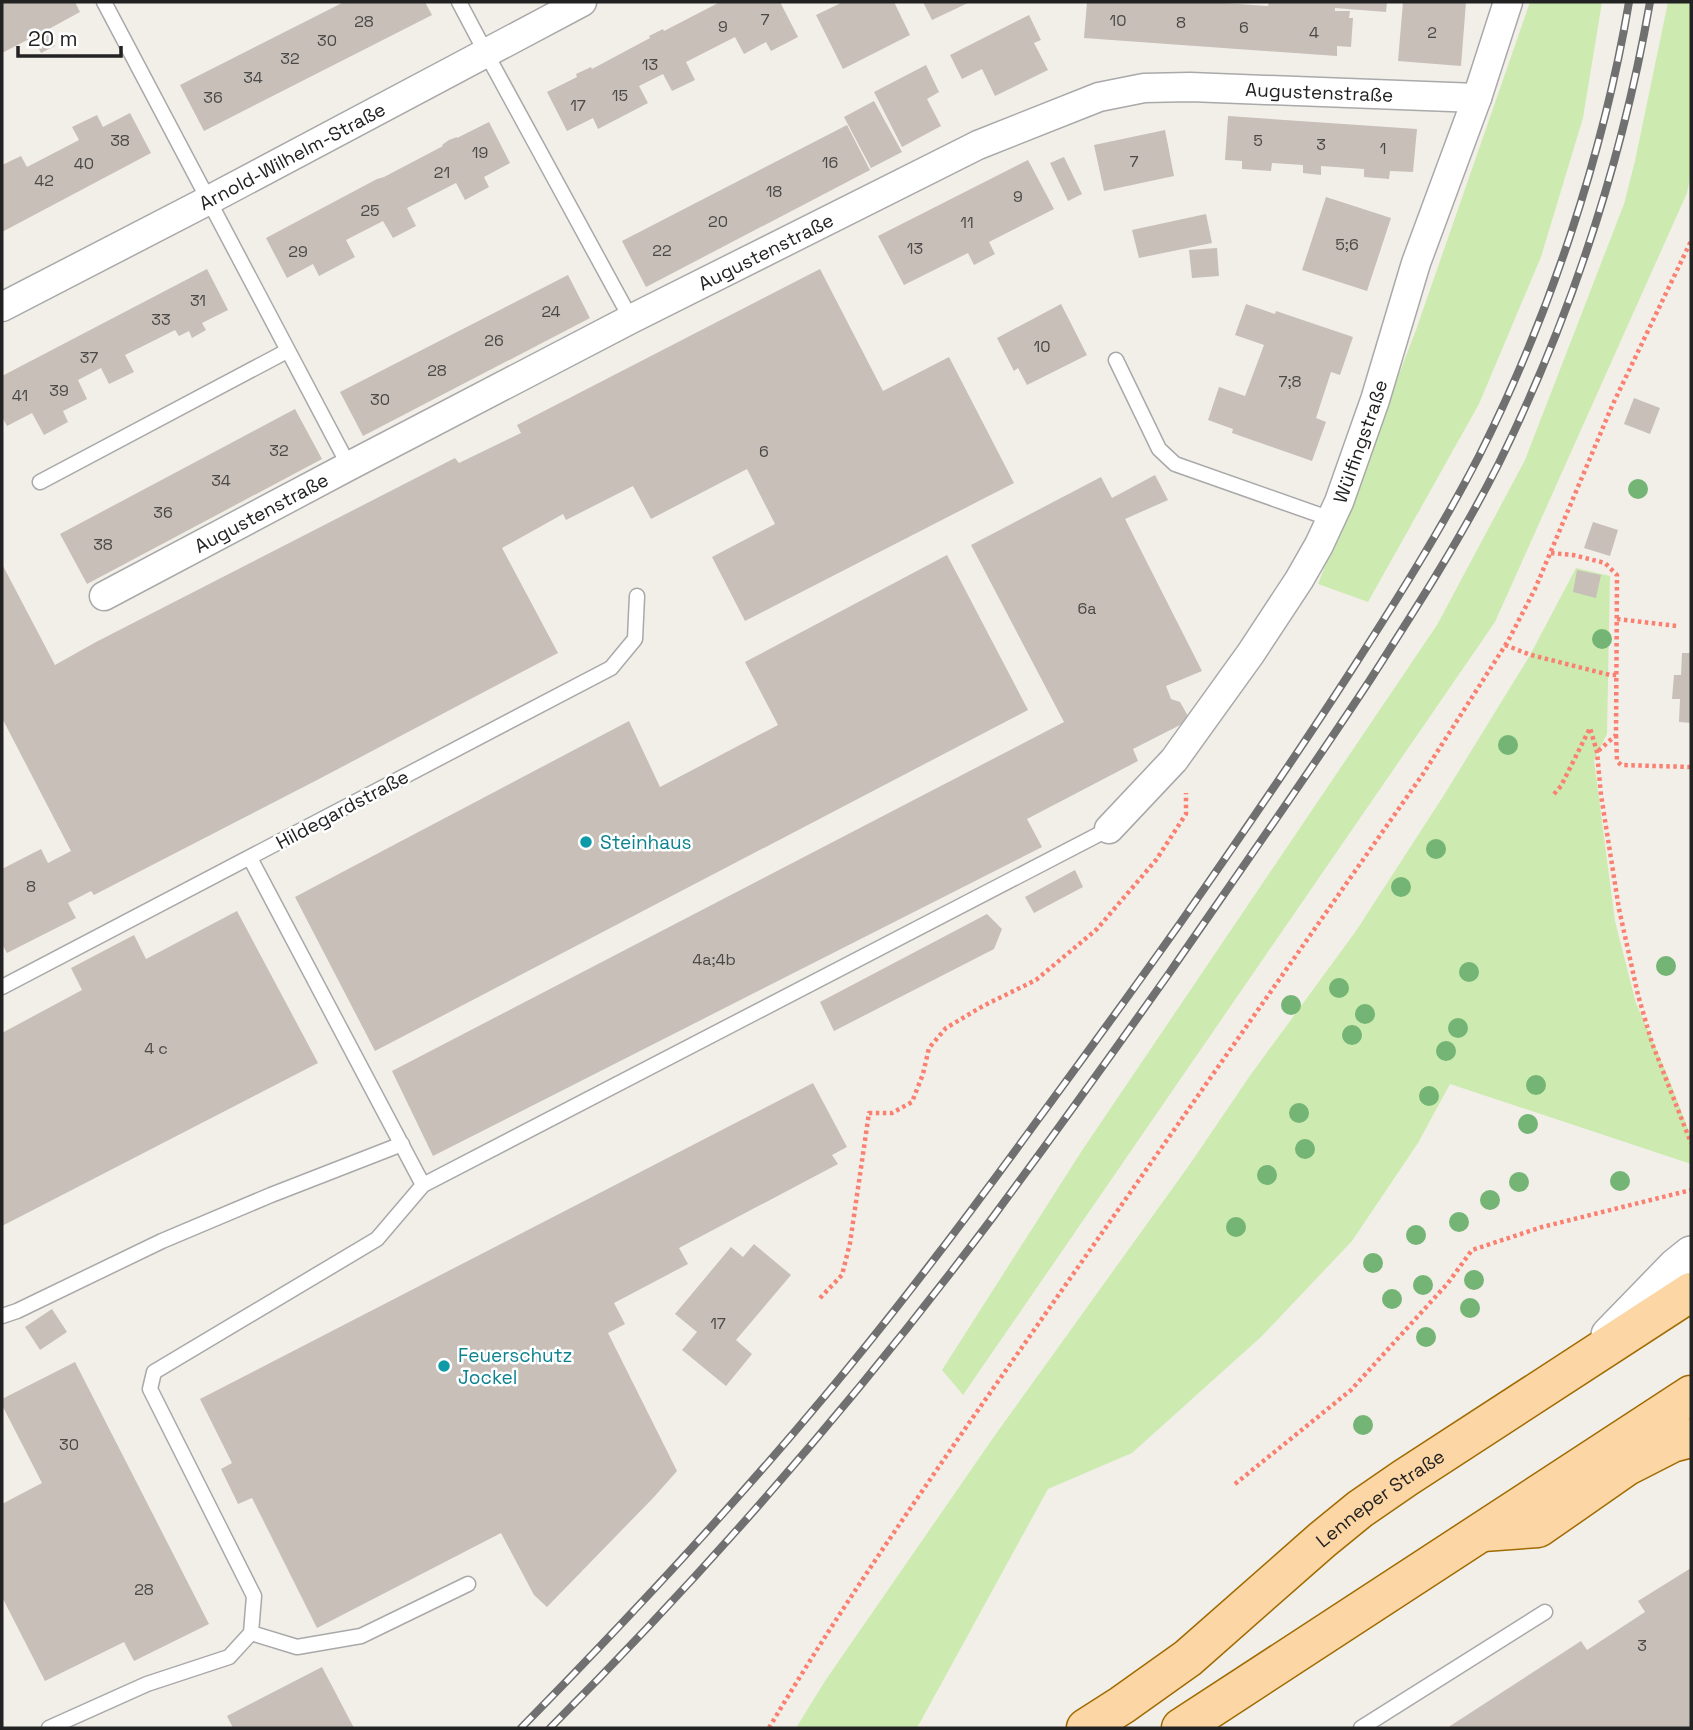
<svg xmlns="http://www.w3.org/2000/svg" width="1693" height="1730" font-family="'Space Grotesk',sans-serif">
	<rect width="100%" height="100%" fill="#f2efe9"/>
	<path fill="#cdebb0" d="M1530,2H1602L1583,118L1541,257L1479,404L1368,602L1318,584L1416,330Z
		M1668,2H1691V173L1687,193L1495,622L963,1395L942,1370L1081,1152L1437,625L1525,460L1624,204L1635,161Z
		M1576,568L1610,576L1607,734L1594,760L1615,921L1636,1003L1669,1079L1691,1137V1164L1450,1084L1418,1143L1352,1241L1261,1337L1132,1453L1048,1489L917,1728H796L825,1681L993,1438L1190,1164L1249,1077L1356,931L1444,795L1529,657Z"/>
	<path fill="#c7bfb8" d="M2,2H75L80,12L47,30L55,46L41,53L33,37L2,53Z
		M344,2H425L432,15L204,131L180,85Z
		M720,2H780L798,37L771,51L766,42L744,54L735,37L686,62L695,80L672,91L663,74L639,86L648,103L598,129L593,118L567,131L547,92L577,77L576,74L591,67L592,69L650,38L649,36L663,29L664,31Z
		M843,2H894L910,35L843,69L816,15Z
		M923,2H970L932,20Z
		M1087,2H1209L1268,6L1269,2H1387L1386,12L1335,8V11H1350L1349,18H1353L1351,47L1337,46V56L1084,38Z
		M1403,2H1466L1461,66L1398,61Z
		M1029,15L1041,40L1034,43L1048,70L995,96L982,69L962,79L950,55Z
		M926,65L939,92L927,99L941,126L902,147L874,92Z
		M874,101L902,152L871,168L844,117Z
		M130,113L151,153L2,232V181L3,180L2,177V165L21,156L27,167L79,140L72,127L97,115L103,127Z
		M1228,116L1417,129L1413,172L1390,171L1389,179L1364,177V169L1321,166V175L1303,173V165L1272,163L1271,171L1242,169V161L1225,160Z
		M489,122L510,163L484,177L489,187L465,200L456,183L407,208L416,226L393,238L383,221L346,240L355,257L319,276L313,264L287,278L266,238L377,179L384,177L443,146L442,145L449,140L457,137V138Z
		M847,125L870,170L646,287L622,241Z
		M1165,130L1174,176L1104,191L1094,145Z
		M1064,157L1082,194L1068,201L1050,163Z
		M1028,160L1054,209L989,242L995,254L974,265L968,253L904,285L878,236Z
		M1326,197L1391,218L1367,291L1302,270Z
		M1206,214L1212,243L1139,258L1132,230Z
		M1217,248L1219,276L1192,278L1189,250Z
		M207,269L228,310L202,323L206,330L192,338L189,331L179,336L175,330L125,355L134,372L109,384L101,368L78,380L87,399L63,411L68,422L44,435L32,413L7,426L2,417V376Z
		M820,269L883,391L949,357L1014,483L745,621L712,557L775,524L747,469L651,519L633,486L566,520L563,514L502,548L558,653L319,779L94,895L91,891L68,903L76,918L7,953L2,944V869L41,849L48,863L71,851L2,718V564L55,665L96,642L455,458L459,463L521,433L517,425Z
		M568,275L590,318L363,436L340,392Z
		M1061,304L1087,355L1027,385L1018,368L1014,371L997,338Z
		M1246,304L1275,314L1276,311L1353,337L1340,375L1331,372L1316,418L1326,422L1312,461L1232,433L1233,429L1208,420L1219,387L1245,396L1264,345L1235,335Z
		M1634,398L1660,408L1650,434L1624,424Z
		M295,409L322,459L87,584L60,534Z
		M1155,475L1168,500L1125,519L1202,671L1166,686L1171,699L1180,702L1188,716L1184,723L1133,749L1138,761L1027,819L1042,847L433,1156L392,1071L1064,722L971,545L1101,477L1112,498Z
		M1593,522L1618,530L1610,556L1584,548Z
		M947,555L1028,710L375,1051L295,897L629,721L660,787L778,725L745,662Z
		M1577,570L1601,575L1596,598L1573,592Z
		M1682,653H1691V723L1679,722L1680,699H1672L1674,675H1681Z
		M1075,870L1083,887L1034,913L1025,897Z
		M237,911L318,1063L2,1226V1033L82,990L71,968L134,935L146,959Z
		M987,914L1002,929L994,949L834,1031L820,1002Z
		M813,1083L847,1147L832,1155L838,1164L679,1248L688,1264L614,1303L625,1324L608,1333L677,1471L654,1497L547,1607L534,1595L501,1533L317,1628L252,1498L238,1504L221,1469L232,1463L200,1399Z
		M754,1244L791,1275L736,1340L752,1354L726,1386L682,1350L697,1332L675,1314L731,1247L743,1257Z
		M52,1309L67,1332L40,1350L25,1327Z
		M75,1362L209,1624L134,1661L124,1642L45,1681L2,1597V1504L42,1483L2,1405V1399Z
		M1691,1568V1728H1447L1581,1641L1587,1650L1645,1612L1638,1601Z
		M322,1667L354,1728H233L227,1716Z"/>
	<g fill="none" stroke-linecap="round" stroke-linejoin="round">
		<defs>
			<path id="service" d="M104,2L349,466
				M459,2L486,53L631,319
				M1116,360L1159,449L1175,464L1331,519
				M40,482L287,351
				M250,858L423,1185
				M2,987L611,668L635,639L637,596
				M2,1316L17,1311L162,1241L271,1195L402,1144
				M251,1633L297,1647L361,1636L468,1584
				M49,1728L147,1684L229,1657L251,1633L254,1596L150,1389L154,1372L377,1239L423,1185L1109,829
				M1361,1728L1545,1612"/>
			<g id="minor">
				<path id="s1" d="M2,307L209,200L582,2"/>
				<path id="s2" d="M104,596L349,466L631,319L978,145L1099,97L1144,88L1190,87L1477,98"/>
				<path id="s3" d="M1109,829L1174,760L1251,653L1299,580L1319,545L1339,502L1375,400L1416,263L1477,98L1508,2"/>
			</g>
			<path id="tertiary" d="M1609,1335L1676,1266L1691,1254"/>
			<g id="primary">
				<path d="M1483,1532L1538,1528L1627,1466L1672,1443L1691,1438"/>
				<path id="s4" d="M1086,1728L1122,1705L1188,1658L1322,1540L1360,1509L1405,1478L1691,1292"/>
				<path d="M1181,1728L1691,1395"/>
			</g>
		</defs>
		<use href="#service" stroke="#a9a9a9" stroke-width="17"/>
		<use href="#minor" stroke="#a9a9a9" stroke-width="31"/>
		<use href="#tertiary" stroke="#a9a9a9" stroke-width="38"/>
		<use href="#primary" stroke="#a06b00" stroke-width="41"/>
		<path stroke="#fa8072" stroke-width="4.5" stroke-dasharray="3.5 3.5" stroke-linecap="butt" d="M1551,553L1573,555L1605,563L1617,575L1616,735L1597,752
			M1617,619L1677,626
			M1505,645L1531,655L1610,675H1617
			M1616,735L1617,761L1621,765L1691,767
			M1554,794L1561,786L1590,728L1597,752L1601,795L1619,909L1638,995L1652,1043L1691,1143
			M820,1298L842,1275L850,1243L869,1113H892L912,1102L923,1074L929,1048L946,1028L983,1006L1036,980L1097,929L1156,860L1186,814V793
			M1235,1484L1351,1390L1448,1283L1472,1250L1542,1227L1691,1190
			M769,1728C831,1623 900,1523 969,1423L1423,774L1508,641L1535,589L1612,406L1691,241"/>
		<use href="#service" stroke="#fff" stroke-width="14"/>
		<use href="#minor" stroke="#fff" stroke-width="28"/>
		<use href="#tertiary" stroke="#fff" stroke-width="35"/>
		<use href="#primary" stroke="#fcd6a4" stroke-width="38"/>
		<defs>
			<path id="rail" d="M521,1728C626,1621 728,1512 824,1397C898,1309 967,1217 1034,1125C1084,1057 1133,990 1181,922C1239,839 1296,756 1351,671C1396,601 1441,530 1479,456C1549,317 1603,156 1629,2
				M550,1728C709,1569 858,1397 993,1217C1053,1136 1112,1054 1170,972C1237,875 1305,779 1370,680C1415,610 1460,540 1498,465C1570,319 1622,162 1650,2"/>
		</defs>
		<use href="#rail" stroke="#707070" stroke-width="8"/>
		<use href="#rail" stroke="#fff" stroke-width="5" stroke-dasharray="16" stroke-linecap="butt"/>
	</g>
	<g fill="#74b475">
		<circle cx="1638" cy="489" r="10"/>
		<circle cx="1602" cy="639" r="10"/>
		<circle cx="1508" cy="745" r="10"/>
		<circle cx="1436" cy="849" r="10"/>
		<circle cx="1401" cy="887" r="10"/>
		<circle cx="1666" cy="966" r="10"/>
		<circle cx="1469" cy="972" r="10"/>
		<circle cx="1339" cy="988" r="10"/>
		<circle cx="1291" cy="1005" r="10"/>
		<circle cx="1365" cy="1014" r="10"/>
		<circle cx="1458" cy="1028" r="10"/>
		<circle cx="1352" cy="1035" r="10"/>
		<circle cx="1446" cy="1051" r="10"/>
		<circle cx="1536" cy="1085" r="10"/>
		<circle cx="1429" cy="1096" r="10"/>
		<circle cx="1299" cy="1113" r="10"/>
		<circle cx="1528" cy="1124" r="10"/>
		<circle cx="1305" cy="1149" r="10"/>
		<circle cx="1267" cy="1175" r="10"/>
		<circle cx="1620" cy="1181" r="10"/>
		<circle cx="1519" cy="1182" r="10"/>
		<circle cx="1490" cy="1200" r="10"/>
		<circle cx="1459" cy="1222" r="10"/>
		<circle cx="1236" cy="1227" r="10"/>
		<circle cx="1416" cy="1235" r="10"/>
		<circle cx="1373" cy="1263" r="10"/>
		<circle cx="1474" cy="1280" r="10"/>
		<circle cx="1423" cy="1285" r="10"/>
		<circle cx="1392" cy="1299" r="10"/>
		<circle cx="1470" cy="1308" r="10"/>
		<circle cx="1426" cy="1337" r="10"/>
		<circle cx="1363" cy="1425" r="10"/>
	</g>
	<g fill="#0f9aa8" stroke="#fff" stroke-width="2.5">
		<circle cx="586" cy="842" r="7"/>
		<circle cx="444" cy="1366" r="7"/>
	</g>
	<g text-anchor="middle" stroke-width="5" stroke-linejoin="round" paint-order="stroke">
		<g font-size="16" fill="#4b4948">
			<text x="765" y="25">7</text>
			<text x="1118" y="26">10</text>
			<text x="364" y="27">28</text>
			<text x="1181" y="28">8</text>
			<text x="723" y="32">9</text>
			<text x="1244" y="33">6</text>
			<text x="1314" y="38">4</text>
			<text x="1432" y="38">2</text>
			<text x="327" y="46">30</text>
			<text x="290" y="64">32</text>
			<text x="650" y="70">13</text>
			<text x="253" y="83">34</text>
			<text x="620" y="101">15</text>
			<text x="213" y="103">36</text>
			<text x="578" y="111">17</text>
			<text x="120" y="146">38</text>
			<text x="1258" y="146">5</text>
			<text x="1321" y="150">3</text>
			<text x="1383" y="154">1</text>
			<text x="480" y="158">19</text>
			<text x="1134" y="167">7</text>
			<text x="830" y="168">16</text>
			<text x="84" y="169">40</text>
			<text x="442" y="178">21</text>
			<text x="44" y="186">42</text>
			<text x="774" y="197">18</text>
			<text x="1018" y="202">9</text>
			<text x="370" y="216">25</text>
			<text x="718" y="227">20</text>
			<text x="967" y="228">11</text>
			<text x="1347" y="250">5;6</text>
			<text x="915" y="254">13</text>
			<text x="662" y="256">22</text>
			<text x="298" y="257">29</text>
			<text x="198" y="306">31</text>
			<text x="551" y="317">24</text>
			<text x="161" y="325">33</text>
			<text x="494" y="346">26</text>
			<text x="1042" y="352">10</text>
			<text x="89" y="363">37</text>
			<text x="437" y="376">28</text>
			<text x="1290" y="387">7;8</text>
			<text x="59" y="396">39</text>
			<text x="20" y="401">41</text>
			<text x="380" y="405">30</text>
			<text x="279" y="456">32</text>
			<text x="764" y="457">6</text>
			<text x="221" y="486">34</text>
			<text x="163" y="518">36</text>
			<text x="103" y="550">38</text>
			<text x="1087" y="614">6a</text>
			<text x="31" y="892">8</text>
			<text x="714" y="965">4a;4b</text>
			<text x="156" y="1054">4 c</text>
			<text x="718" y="1329">17</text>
			<text x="69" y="1450">30</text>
			<text x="144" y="1595">28</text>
			<text x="1642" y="1651">3</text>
		</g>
		<g font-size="19" fill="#222" stroke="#fff">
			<text dy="7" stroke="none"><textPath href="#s2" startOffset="1335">Augustenstraße</textPath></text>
			<text dy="7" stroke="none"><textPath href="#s1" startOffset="327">Arnold-Wilhelm-Straße</textPath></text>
			<text dy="7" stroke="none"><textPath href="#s2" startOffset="746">Augustenstraße</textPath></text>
			<text dy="7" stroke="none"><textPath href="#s3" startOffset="466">Wülfingstraße</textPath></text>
			<text dy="7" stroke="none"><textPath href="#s2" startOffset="178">Augustenstraße</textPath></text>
			<text transform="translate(342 809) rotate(-28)" y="7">Hildegardstraße</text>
			<text dy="7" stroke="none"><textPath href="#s4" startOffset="374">Lenneper Straße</textPath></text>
		</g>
		<g font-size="19" fill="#0d838f" stroke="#fff" text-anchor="start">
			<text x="600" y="849">Steinhaus</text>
			<text x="458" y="1362">Feuerschutz<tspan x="458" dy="22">Jockel</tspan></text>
		</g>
	</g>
	<rect width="1693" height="1730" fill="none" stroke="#222222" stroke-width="7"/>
	<path d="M18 46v10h103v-10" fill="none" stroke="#222222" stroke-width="3.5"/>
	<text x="28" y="46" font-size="21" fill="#222222" stroke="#ffffff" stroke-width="5" paint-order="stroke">20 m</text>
</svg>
